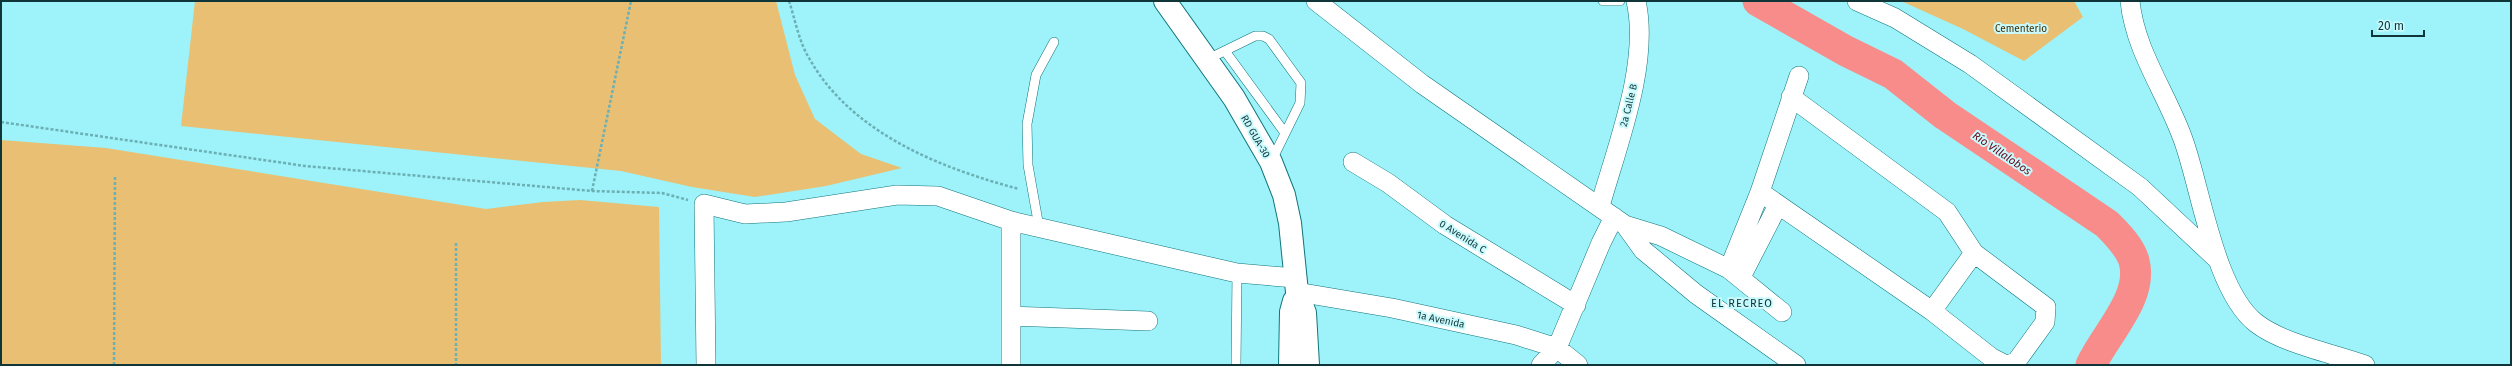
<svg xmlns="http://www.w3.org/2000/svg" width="2512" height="366" font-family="'Fira Sans',sans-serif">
	<rect width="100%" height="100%" fill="#9df3f9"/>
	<path fill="#e9bf73" d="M195,1H776L795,75L815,119L861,154L902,168L826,186L755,197L692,187L621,171L181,126Z
		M1901,1H2074L2083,17L2024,61L1963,29Z
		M1,140L106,148L486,209L543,202L580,200L659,207L661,365H1Z"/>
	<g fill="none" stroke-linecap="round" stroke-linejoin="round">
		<path stroke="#f88c8a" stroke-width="31" d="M1758,1L1846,51L1893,74L1945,115L2107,224C2117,234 2130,247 2134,261C2144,297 2106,333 2091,365"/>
		<defs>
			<path id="service" d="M1603,1H1620
				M1225,51L1285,133
				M1206,60L1255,36H1263L1269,39L1301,83L1300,103L1272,160
				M1039,227L1028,165L1027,124L1036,75L1054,42
				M1236,365L1237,273"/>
			<path id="minor" d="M1316,1L1422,84L1625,225L1643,250L1696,294L1796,365
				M1857,1L1895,18L1970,64L2140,187L2218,260
				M2130,1C2135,52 2168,95 2184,142C2201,190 2215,291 2256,323C2283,344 2332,353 2365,365
				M1353,162L1388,183L1445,225L1576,305
				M1760,192L1932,311L1992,358L2006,365L2016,362L2045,322L2046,307L1974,253L1947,212L1791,97
				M1600,206C1617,146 1650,63 1636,1
				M1011,221V365
				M1625,225L1661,236L1729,269L1782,312
				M1729,269L1760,192L1799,76
				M1741,277L1778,205
				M1297,292L1392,308L1516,335L1557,348L1578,365
				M1932,311L1974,253
				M1011,316L1148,321
				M706,365L704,204L745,214L786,212L897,195L938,196L1011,221L1180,260L1237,273L1295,278
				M1541,365L1557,348L1601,243L1614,217"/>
			<path id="tertiary" d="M1297,292L1305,313L1308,365
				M1290,365L1291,312L1294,301"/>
			<path id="primary" d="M1165,1L1234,98L1271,162L1284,195L1290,223L1297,292"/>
		</defs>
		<use href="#service" stroke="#11757c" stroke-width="10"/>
		<use href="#minor" stroke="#11757c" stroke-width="20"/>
		<use href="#tertiary" stroke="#11757c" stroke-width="24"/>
		<use href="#primary" stroke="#11757c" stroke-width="24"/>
		<path stroke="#6bb0b5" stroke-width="2.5" stroke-dasharray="3 2" stroke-linecap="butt" d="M789,1C795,19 799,42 809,58C851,133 940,168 1019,189
			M1,122L305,166L592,191L662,193L688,200
			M592,191L631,1
			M456,243V365
			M114,365L115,175"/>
		<use href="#service" stroke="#fff" stroke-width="9"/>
		<use href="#minor" stroke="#fff" stroke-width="19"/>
		<use href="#tertiary" stroke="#fff" stroke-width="22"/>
		<use href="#primary" stroke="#fff" stroke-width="22"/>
	</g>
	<g text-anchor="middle" stroke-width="4" stroke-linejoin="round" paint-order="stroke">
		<g font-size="10" fill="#422e01" stroke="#c9fafd">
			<text x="2021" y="32">Cementerio</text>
		</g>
		<g font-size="10" fill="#103538" stroke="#c9fafd">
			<text transform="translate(1628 105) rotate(-76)" y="4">2a Calle B</text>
			<text transform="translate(1256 136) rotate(60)" y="4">RD GUA-30</text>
			<text transform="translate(1463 236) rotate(32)" y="4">0 Avenida C</text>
			<text transform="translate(1441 319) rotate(12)" y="4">1a Avenida</text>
		</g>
		<g font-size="11" font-style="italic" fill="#660213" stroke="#c9fafd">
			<text transform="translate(2002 153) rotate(34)" y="4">Río Villalobos</text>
		</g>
		<g font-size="11" letter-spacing="1" fill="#103538" stroke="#c9fafd">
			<text x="1742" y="307">EL RECREO</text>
		</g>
	</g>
	<rect width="2512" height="366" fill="none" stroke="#103538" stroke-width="4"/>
	<path d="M2372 30v6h52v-6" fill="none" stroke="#103538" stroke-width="2"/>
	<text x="2378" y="30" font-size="12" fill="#103538" stroke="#c9fafd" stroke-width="3" paint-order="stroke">20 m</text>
</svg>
